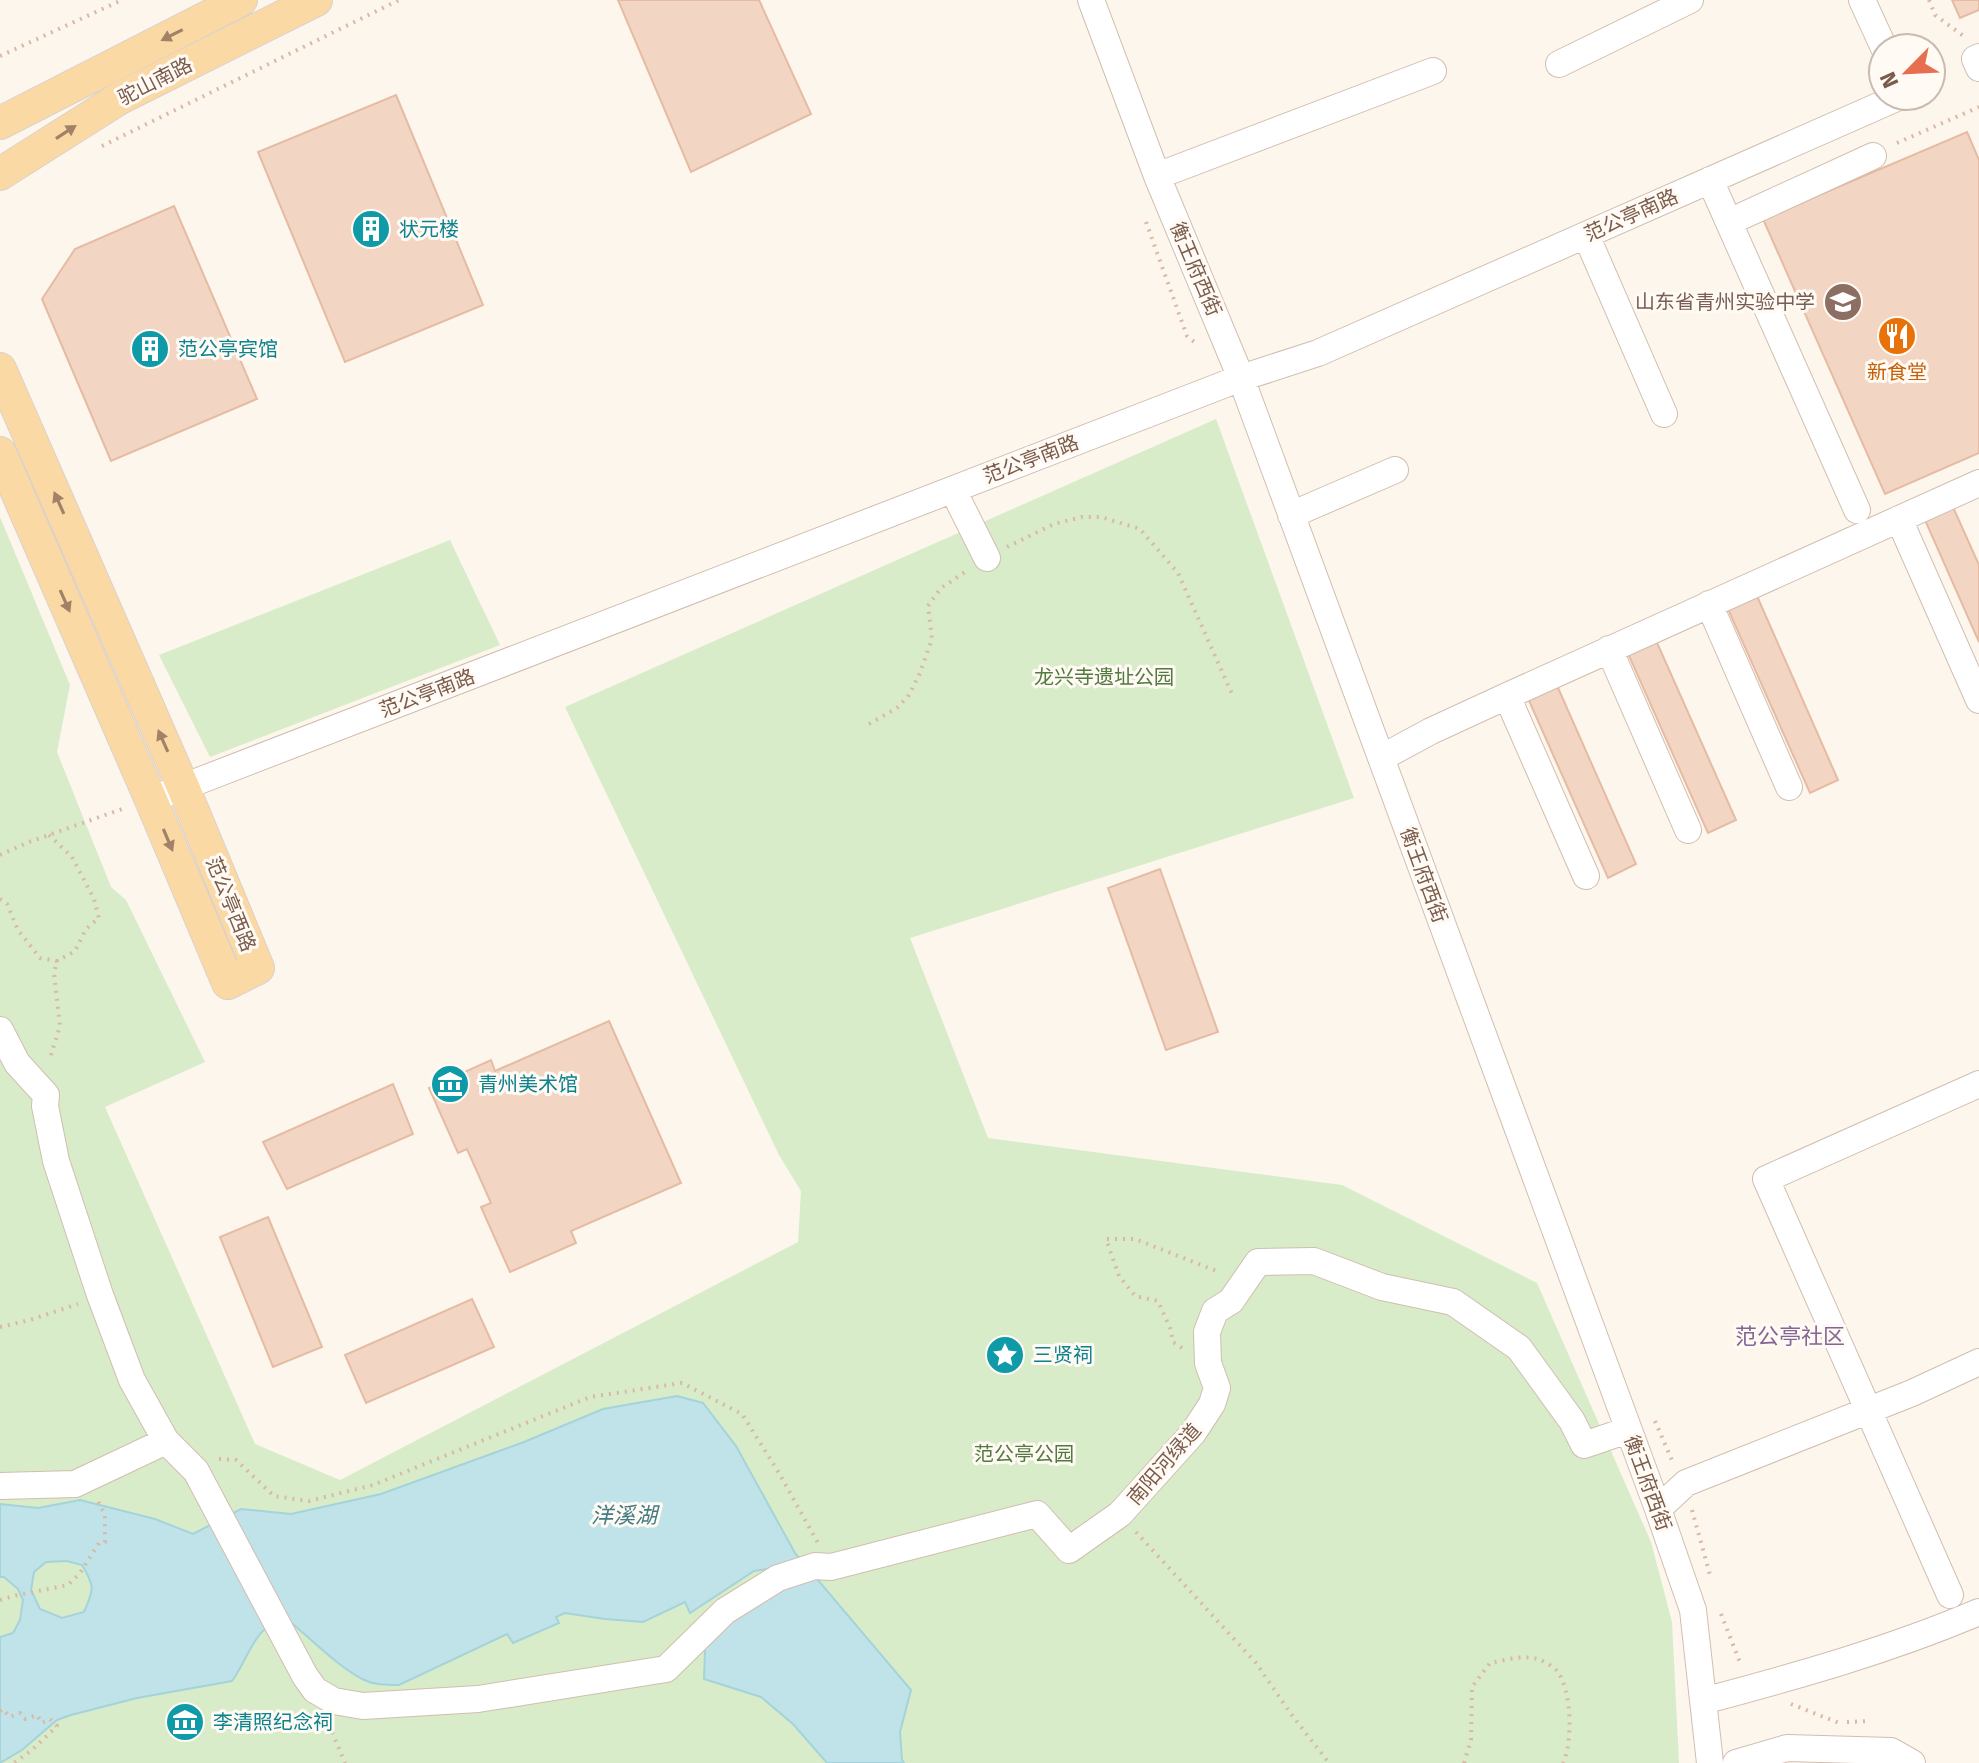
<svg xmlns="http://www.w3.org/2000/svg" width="1979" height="1763" font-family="'Fira Sans','Noto Sans SC',sans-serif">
	<rect width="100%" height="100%" fill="#fdf6ec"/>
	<path fill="#d8ecc9" d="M1216,419L1354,798L910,938L988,1138L1342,1185L1537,1283L1651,1542L1672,1622L1679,1763H0V517L70,685L57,752L111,887L126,900L205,1062L105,1107L255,1444L340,1480L798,1242L801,1191L779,1155L565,707Z
		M450,540L500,645L210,757L159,655Z"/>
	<path fill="#bfe3e8" stroke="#a5d3da" stroke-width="2" fill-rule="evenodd" d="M677,1396L703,1403L736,1446L795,1553L911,1690L900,1732L902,1760L904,1763H827L793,1724L761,1697L704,1679L705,1652L702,1641L779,1567L754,1571L690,1613L685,1602L643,1622L605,1619L565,1613L556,1617L559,1623L513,1643L507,1634L399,1685C386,1685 374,1685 362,1679C335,1664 311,1639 287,1619C281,1621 274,1623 269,1626C253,1636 244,1665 232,1681L137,1698L71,1715L57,1720L22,1750L0,1763V1637L13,1633L20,1620L23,1600L18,1589L4,1577H0V1504L38,1508L80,1500L155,1519L193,1534L241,1509L291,1514L381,1494L524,1442L603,1409ZM67,1561L82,1565C95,1586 94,1590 84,1612L62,1618L40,1609L31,1590L34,1572L46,1562Z"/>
	<path fill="#f3d5c3" stroke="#e6bba3" stroke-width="2" d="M618,0H759L811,114L691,172Z
		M1952,0H1979V10L1960,18Z
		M396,95L483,305L345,362L258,152Z
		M1967,132L1979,160V453L1885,494L1763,219Z
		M174,206L257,399L111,461L42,299L75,249Z
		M1953,507L1979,565V642L1925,520Z
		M1757,596L1838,780L1810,793L1728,609Z
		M1654,636L1736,820L1708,833L1626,649Z
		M1555,681L1636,864L1608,878L1526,694Z
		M1160,869L1218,1032L1166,1050L1108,888Z
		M609,1021L681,1183L571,1231L576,1243L510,1272L481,1207L491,1203L467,1149L458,1153L429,1088L491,1060L495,1071Z
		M393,1084L413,1134L287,1189L263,1142Z
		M268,1217L322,1347L273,1367L220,1237Z
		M472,1299L494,1347L366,1403L345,1355Z"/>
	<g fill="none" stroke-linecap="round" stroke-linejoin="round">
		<defs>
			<path id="minor" d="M1091,0L1157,176L1241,378L1658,1509L1693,1610L1710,1763
				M1862,0L1884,48
				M1979,57L1975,59L1979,68
				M1559,64L1690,0
				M1157,176L1433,71
				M1710,180L1857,510
				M1729,222L1873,156
				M1586,235L1664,414
				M953,490L987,558
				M1291,515L1395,470
				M1899,519L1979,700
				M1709,604L1789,787
				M1609,649L1688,830
				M1507,696L1586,876
				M1381,758L1431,731L1507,696L1979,483
				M165,794L1241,378L1318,353L1901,96
				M0,1030L17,1063L46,1095L45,1106L56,1161L100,1295L132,1380L166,1441
				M0,1486L75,1484L166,1441L196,1471L305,1676L315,1690L334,1701L363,1706L478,1699L666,1669L725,1611L778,1578L815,1566L831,1567L1037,1514L1069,1550L1120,1514L1193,1433L1212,1404L1217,1388L1208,1363L1207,1332L1215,1311L1231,1301L1258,1262L1314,1261L1382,1287L1453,1302L1519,1348L1572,1421L1584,1445L1628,1430
				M1658,1509L1686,1483L1912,1393L1979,1362
				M1950,1595L1766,1179L1979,1084
				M1703,1701C1797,1676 1890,1650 1979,1612
				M1736,1763L1787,1748L1891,1751L1912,1763"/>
			<path id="major" d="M0,123L241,0
				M0,174L120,98L316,0
				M0,369L183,787L258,968L228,983L151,800L0,453"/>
		</defs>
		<use href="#minor" stroke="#d1beb0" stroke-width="28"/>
		<use href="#major" stroke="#dad1cd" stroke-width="34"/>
		<path stroke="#d9b8a5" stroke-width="4" stroke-dasharray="2 6" stroke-linecap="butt" d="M1929,0L1935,15L1965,37
			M0,56L122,0
			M1897,143L1979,107
			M102,146L399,0
			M1146,222L1187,336L1198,345
			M1007,547L1054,524L1082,517H1101L1140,529L1178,573L1233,696
			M869,724L897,708L909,695L920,673L932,639L928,606L941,588L965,572
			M49,835L72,857L94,899L99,918L86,929L75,951L57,961
			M0,855L29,842L125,808
			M0,899L7,904L18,930L40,958L57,961L54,973L60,1026L49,1061
			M0,1327L30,1320L78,1304
			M1182,1348L1173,1342L1170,1328L1158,1301L1135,1296L1119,1276L1106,1239H1135L1219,1272
			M1655,1421L1674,1465
			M219,1459L236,1460L274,1496L309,1501L373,1485L590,1397L682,1383L742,1414L779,1473L818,1543
			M1692,1510L1710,1575
			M1136,1532L1256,1663L1291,1714L1329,1763
			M0,1600L13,1596L68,1585L80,1573L99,1543L105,1542V1515L97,1499
			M1721,1614L1741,1665
			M1791,1704L1839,1723
			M0,1711L3,1709L10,1717L20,1713L25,1719L37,1715L42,1723L50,1719L57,1726L32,1750L14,1763
			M1847,1722L1869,1721
			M329,1725L345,1763
			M1464,1763L1471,1740L1472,1687L1490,1663C1506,1660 1525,1654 1541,1660C1545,1662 1554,1667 1557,1671C1572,1690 1573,1742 1563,1763"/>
		<use href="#minor" stroke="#fff" stroke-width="26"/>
		<use href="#major" stroke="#fbd9a5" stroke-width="32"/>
	</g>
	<defs><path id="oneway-solid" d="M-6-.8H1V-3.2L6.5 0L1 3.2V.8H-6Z" transform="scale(2)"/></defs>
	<g fill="#a18267">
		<use href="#oneway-solid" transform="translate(172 35) rotate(153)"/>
		<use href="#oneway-solid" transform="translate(66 132) rotate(-33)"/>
		<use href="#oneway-solid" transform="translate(59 503) rotate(-114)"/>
		<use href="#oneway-solid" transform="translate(65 601) rotate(66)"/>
		<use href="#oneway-solid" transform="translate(163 741) rotate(-114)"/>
		<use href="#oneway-solid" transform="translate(168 840) rotate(67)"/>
	</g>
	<defs>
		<symbol id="building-disc" viewBox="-11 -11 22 22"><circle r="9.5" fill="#0f9aa8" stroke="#fffaf3"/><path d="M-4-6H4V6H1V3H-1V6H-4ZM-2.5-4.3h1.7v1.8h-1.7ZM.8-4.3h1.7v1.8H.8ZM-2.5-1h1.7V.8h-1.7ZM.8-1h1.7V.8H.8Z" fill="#fff"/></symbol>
		<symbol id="school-disc" viewBox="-11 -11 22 22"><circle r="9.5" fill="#8d6e63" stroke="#fffaf3"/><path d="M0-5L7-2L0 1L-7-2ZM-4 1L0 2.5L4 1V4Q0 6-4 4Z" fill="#fff"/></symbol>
		<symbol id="restaurant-disc" viewBox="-11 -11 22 22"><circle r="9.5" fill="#e8710a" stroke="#fffaf3"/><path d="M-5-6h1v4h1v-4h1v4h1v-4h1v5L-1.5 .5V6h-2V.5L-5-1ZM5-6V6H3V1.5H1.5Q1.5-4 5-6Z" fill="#fff"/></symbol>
		<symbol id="museum-disc" viewBox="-11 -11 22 22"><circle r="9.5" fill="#0f9aa8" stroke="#fffaf3"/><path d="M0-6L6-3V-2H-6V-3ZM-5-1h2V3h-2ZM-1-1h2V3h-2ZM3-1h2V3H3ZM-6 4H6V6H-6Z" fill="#fff"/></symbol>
		<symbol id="sight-disc" viewBox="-11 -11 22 22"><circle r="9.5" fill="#0f9aa8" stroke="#fffaf3"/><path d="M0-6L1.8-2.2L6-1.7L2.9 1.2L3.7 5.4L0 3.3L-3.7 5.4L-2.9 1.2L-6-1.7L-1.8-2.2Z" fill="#fff"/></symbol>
	</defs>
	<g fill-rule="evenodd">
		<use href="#building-disc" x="349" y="207" width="44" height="44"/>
		<use href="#school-disc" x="1821" y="280" width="44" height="44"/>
		<use href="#restaurant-disc" x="1875" y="314" width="44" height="44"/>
		<use href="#building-disc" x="128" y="327" width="44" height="44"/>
		<use href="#museum-disc" x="428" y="1062" width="44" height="44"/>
		<use href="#sight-disc" x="983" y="1333" width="44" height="44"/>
		<use href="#museum-disc" x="163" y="1700" width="44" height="44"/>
	</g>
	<g text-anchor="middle" stroke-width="6" stroke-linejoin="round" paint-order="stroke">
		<g font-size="20" fill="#7a5c4d" stroke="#fffaf3">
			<text transform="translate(155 81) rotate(-27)" y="7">驼山南路</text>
			<text transform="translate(1631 215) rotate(-24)" y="7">范公亭南路</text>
			<text transform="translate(1196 269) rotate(67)" y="7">衡王府西街</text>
			<text transform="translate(1031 459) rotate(-21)" y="7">范公亭南路</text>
			<text transform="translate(427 693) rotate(-21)" y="7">范公亭南路</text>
			<text transform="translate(1424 875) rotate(70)" y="7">衡王府西街</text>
			<text transform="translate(231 904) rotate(68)" y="7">范公亭西路</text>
			<text transform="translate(1164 1464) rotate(-49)" y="7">南阳河绿道</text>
			<text transform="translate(1648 1483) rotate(70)" y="7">衡王府西街</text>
		</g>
		<g font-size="20" fill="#0d838f" stroke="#fffaf3" text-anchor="start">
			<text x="399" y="236">状元楼</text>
			<text x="178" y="356">范公亭宾馆</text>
			<text x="478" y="1091">青州美术馆</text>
			<text x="1033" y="1362">三贤祠</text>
			<text x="213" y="1729">李清照纪念祠</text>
		</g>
		<g font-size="20" fill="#785e54" stroke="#fffaf3" text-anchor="end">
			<text x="1815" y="309">山东省青州实验中学</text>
		</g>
		<g font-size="20" fill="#c56008" stroke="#fffaf3">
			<text x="1897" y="379">新食堂</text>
		</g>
		<g font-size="20" fill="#537a41" stroke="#fffaf3">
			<text x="1104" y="684">龙兴寺遗址公园</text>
			<text x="1024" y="1461">范公亭公园</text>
		</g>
		<g font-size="22" fill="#846695" stroke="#fffaf3">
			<text x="1790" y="1344">范公亭社区</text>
		</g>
		<g font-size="22" font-style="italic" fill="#437c86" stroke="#fffaf3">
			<text x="624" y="1523">洋溪湖</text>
		</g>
	</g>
	<g transform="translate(1907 72) rotate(246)"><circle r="38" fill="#fffaf3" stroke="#cabbb1" stroke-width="2"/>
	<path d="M0-6L14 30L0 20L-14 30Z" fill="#e76f51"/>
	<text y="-12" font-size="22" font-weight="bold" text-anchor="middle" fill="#7a5c4d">N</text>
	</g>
</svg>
